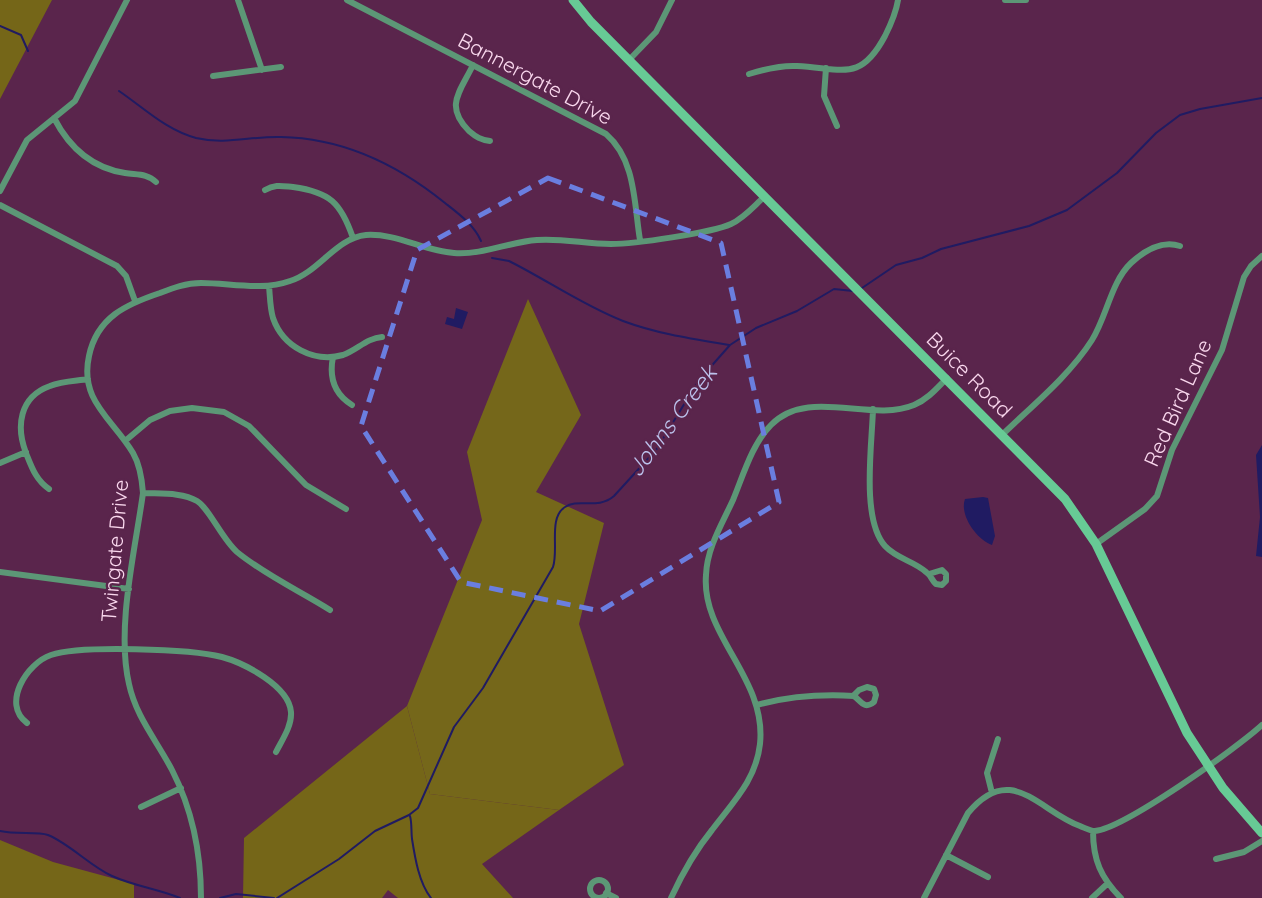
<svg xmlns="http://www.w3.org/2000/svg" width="1262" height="898" font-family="Quicksand,sans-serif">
	<rect width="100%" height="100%" fill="#5a254c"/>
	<path fill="#75671a" d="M528,299L581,415L536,492L604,523L579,624L624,765L559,810L430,794L407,706L482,520L467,452Z"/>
	<path fill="#756618" d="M0,0H52L0,99Z
		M407,706L430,794L559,810L482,864L513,898H398L388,890L382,898H243L244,838Z
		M0,840L53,862L134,884V898H0Z"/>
	<path fill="#201b62" d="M456,308L468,312L462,329L445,324L447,317L454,319Z
		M1262,445V557L1256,556L1260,517L1256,455Z
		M983,497L988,498L995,536L992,545C977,540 959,515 965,499Z"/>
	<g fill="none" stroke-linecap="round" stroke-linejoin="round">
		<path stroke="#201b62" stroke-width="2" d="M0,26L21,35L28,51
			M119,91C144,108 166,130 196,138C226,145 251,136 281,137C342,138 398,165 445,203C459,214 474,225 481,241
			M492,258L509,261C547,280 584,306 623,321C658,334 693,339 729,345
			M862,288L896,265L922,258L941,249L1029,226L1067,210L1117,173L1156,133L1180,115L1200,109L1262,98
			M410,816C412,823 411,831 412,839C415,858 419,883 431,898
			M0,831C16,835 37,831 48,835C70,844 90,866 112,876C134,886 158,889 180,898
			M220,898L236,894L274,898
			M277,898L339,859L375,831L409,815L418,808L454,727L483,688L553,567C559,549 548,518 565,507C578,498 598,510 614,496L656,450L699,380L730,345L756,328L797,311L834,289L853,291"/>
		<path stroke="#5c9776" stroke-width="6" d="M238,0L262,70
			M347,0L606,134C636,160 634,204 640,240
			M1005,0H1026
			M629,60L656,32L672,0
			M473,65C460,92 444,106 469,131C476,137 481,140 490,141
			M826,68L824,96L837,126
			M749,74C765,69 780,65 797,66C842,68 860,83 885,36C891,24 896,13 898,0
			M213,76L281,67
			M54,118C69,147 92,168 125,173C136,175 147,173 156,182
			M265,190C275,184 282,186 293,187C330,192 341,203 353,238
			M0,191L27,140L75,101L127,0
			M0,205L117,266L126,276L135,301
			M269,286C270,296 270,308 273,318C283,347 314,363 343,355C357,350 367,338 382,337
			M333,357C329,377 334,394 352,405
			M873,409C872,445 861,519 885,546C897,559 914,561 926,572C931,575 932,581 936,584L942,585L946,581V574L942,570L929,574
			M1003,434C1033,405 1069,376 1092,340C1107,316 1111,282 1131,263C1144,251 1162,240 1180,246
			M125,441L150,420L170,411L192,408L224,412L249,426L306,485L346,509
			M0,463L26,452
			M49,489C36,480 32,468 26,453C16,427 19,397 50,386C62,381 76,381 88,379
			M143,493C159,494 182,492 197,501C209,508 222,539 237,552C265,575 300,591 330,610
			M1096,544L1145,509L1157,496L1172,450L1222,350L1244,277L1251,266L1262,256
			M0,572L129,589
			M757,705C790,696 820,694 854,696C861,701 864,710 874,702L876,695L874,689L867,687L859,690L853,696
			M27,723C1,704 27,663 51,655C80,645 191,649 222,657C244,663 289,686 291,712C292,726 282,740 276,752
			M992,793L987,773L998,739
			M141,807L181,788
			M1093,831C1093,860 1101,878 1121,898
			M946,855L988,877
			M1216,859L1244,852L1262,841
			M590 889a9 9 0 1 1 18 0a9 9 0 1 1-18 0Z
			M606,893L616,898
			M201,898C201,852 193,811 172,770C157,741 136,717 129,684C116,628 135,551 143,493C142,479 140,465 133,453C113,419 79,401 89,356C97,317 127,304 160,293C173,288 186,283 201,283C230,283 262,291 290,281C319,272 336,238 366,235C396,233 424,251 454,253C483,255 509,242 537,240C562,238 586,244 611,244C634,244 711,233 731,224C744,218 753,207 764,197
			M671,898C682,874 695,851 712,830C733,802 756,780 760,744C767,678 701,636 706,575C707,548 722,524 733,500C743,476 752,444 771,425C808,387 870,423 914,405C928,399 937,388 947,378
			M924,898L968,813C1011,761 1039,811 1080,826C1085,828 1090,831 1095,831C1125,828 1237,748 1262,725
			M1092,898L1107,884"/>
		<path stroke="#67ca95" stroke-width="9" d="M573,0L591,22L1065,499L1096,544L1187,733L1223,788L1262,833"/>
	</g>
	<path fill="none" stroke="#6a7ee0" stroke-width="5" stroke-dasharray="14 9" stroke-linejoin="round" d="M548,178L721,243L779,502L600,611L461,582L361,426L417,250Z"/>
	<g text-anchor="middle" stroke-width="5" stroke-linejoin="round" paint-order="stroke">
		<g font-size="21" fill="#fad8ee" stroke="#5a254c">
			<text transform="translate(535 79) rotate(28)" y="7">Bannergate Drive</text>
			<text transform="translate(969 375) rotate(45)" y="7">Buice Road</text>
			<text transform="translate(1178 403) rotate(-66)" y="7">Red Bird Lane</text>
			<text transform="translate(115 551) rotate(-85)" y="7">Twingate Drive</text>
		</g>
		<g font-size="23" font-style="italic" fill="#bcc2ec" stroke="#5a254c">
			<text transform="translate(672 421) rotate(-53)" y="8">Johns Creek</text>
		</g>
	</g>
</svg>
